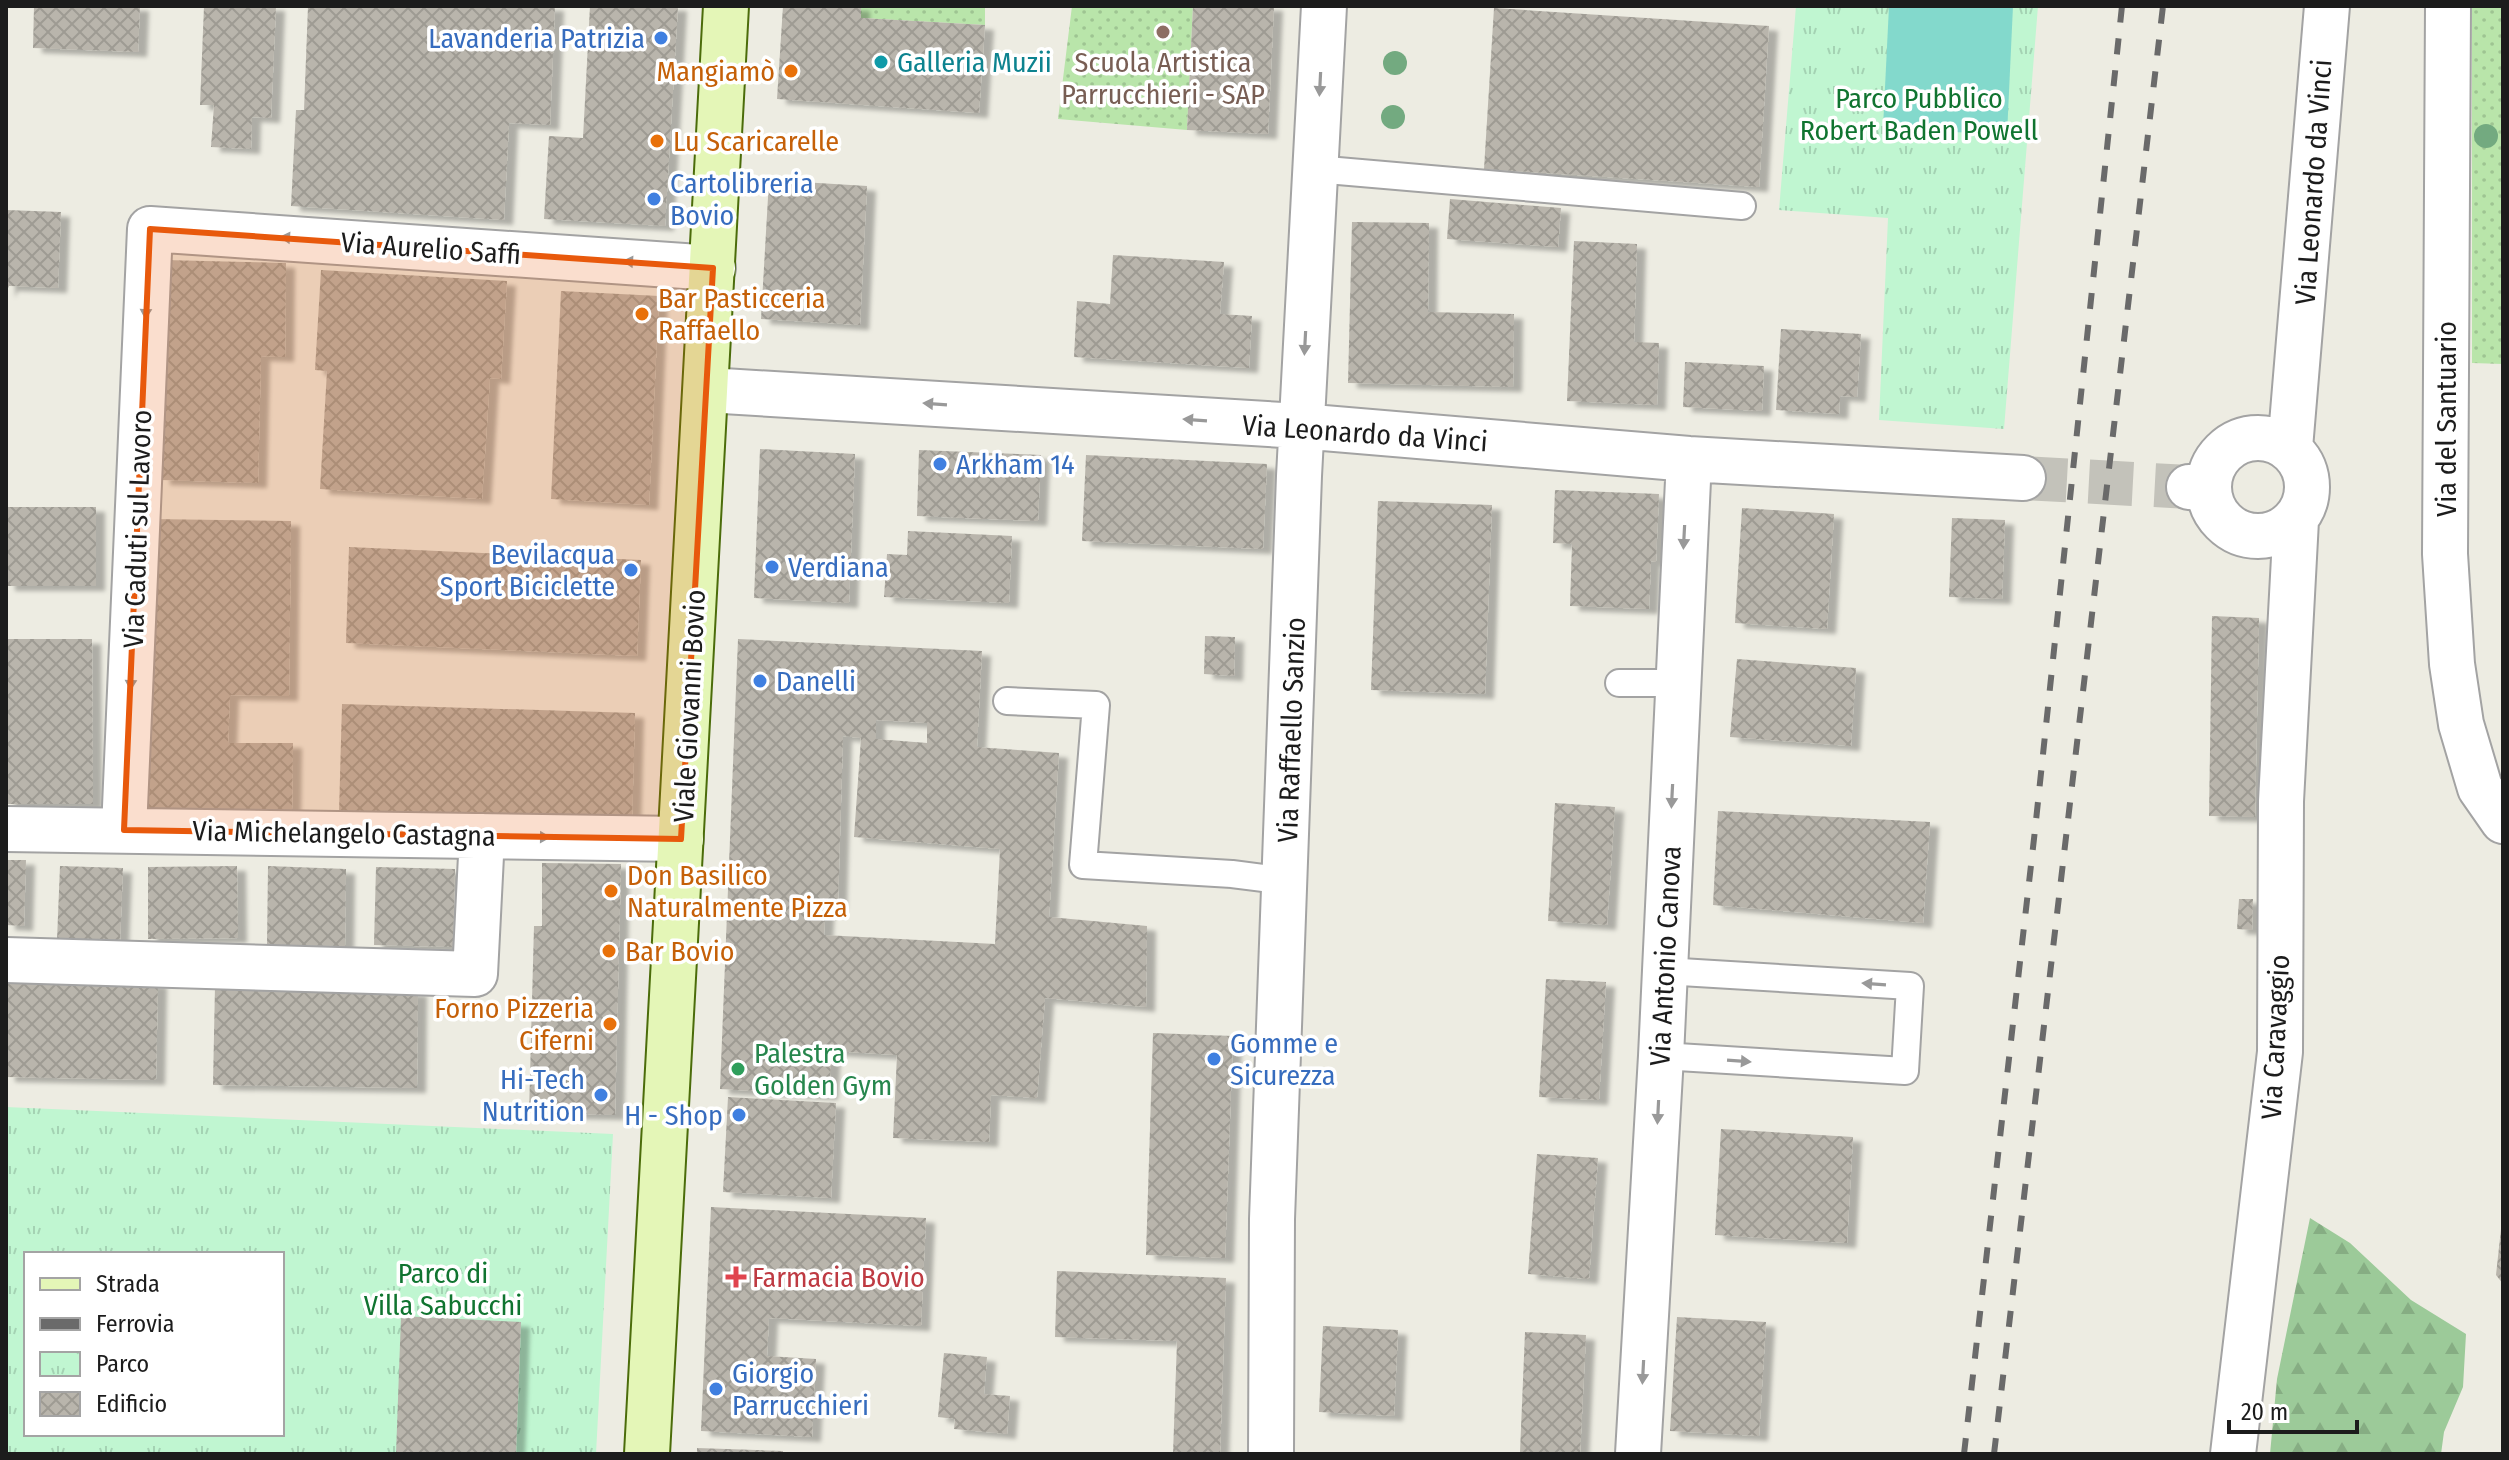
<svg xmlns="http://www.w3.org/2000/svg" width="2509" height="1460" font-family="'Fira Sans Condensed',sans-serif">
	<defs>
		<pattern id="forest-firs" width="22" height="20" patternUnits="userSpaceOnUse" patternTransform="scale(2)"><rect width="22" height="20" fill="#9cca99"/><path d="M5 1l3.5 6h-7zM16 11l3.5 6h-7z" fill="#86ad83"/></pattern>
		<pattern id="park-tufts" width="24" height="20" patternUnits="userSpaceOnUse" patternTransform="scale(2)"><rect width="24" height="20" fill="#c0f6d1"/><path d="M3 7l-1-3M5 7V3M7 7l1-3M15 17l-1-3M17 17v-4M19 17l1-3" fill="none" stroke="#a4d2b3"/></pattern>
		<pattern id="garden-dots" width="8" height="8" patternUnits="userSpaceOnUse" patternTransform="scale(2)"><rect width="8" height="8" fill="#b9e5aa"/><path d="M2 2h.1M6 6h.1" fill="none" stroke="#9ec492" stroke-width="1.8" stroke-linecap="round"/></pattern>
		<pattern id="building-cross-hatch" width="8" height="8" patternUnits="userSpaceOnUse" patternTransform="scale(2)"><rect width="8" height="8" fill="#b9b5ac"/><path d="M0 0l8 8M0 8l8-8" fill="none" stroke="#9e9b93"/></pattern>
		<filter id="shadow"><feDropShadow dx="9" dy="5" stdDeviation="2" flood-color="#0004"/></filter>
	</defs>
	<rect width="100%" height="100%" fill="#edece2"/>
	<path fill="url(#forest-firs)" d="M2310,1218L2350,1243L2411,1300L2466,1334L2463,1387L2444,1432L2441,1454H2270L2277,1379Z"/>
	<path fill="url(#park-tufts)" fill-rule="evenodd" d="M1796,6H2038L2004,429L1879,420L1888,218L1779,210Z
		M6,1107L613,1134L596,1454H6ZM26,1254H282V1434H26Z"/>
	<path fill="url(#garden-dots)" d="M861,6H985V25L861,18Z
		M1072,6H1193L1187,130L1058,119Z
		M2472,6H2503V364L2472,363Z"/>
	<path fill="#83d9cc" d="M1889,6H2013L2007,135L1883,128Z"/>
	<path fill="url(#building-cross-hatch)" fill-rule="evenodd" filter="url(#shadow)" d="M34,6H140L138,52L33,48Z
		M204,6H276L271,118L252,117L251,149L211,147L214,105H200Z
		M308,6H555L550,125L509,123L504,220L291,206L296,110H304Z
		M590,6H678L665,226L544,219L549,136L583,138Z
		M783,6H861V18L985,25L979,113L777,99Z
		M1193,6H1274L1268,134L1187,130Z
		M1494,8L1769,26L1759,187L1484,169Z
		M769,180L867,186L860,325L761,319Z
		M1450,199L1561,208L1558,247L1447,239Z
		M6,210L61,212L58,288L9,286L6,293Z
		M1352,222L1429,223L1428,312L1514,314L1513,387L1348,383Z
		M1574,241L1637,244L1634,342L1659,343L1657,405L1567,401Z
		M1113,255L1224,262L1220,314L1252,316L1249,368L1074,357L1077,301L1110,304Z
		M164,260L286,263L285,357L261,356L258,483L161,480Z
		M321,270L507,281L501,379L490,378L482,499L320,489L327,371L315,370Z
		M561,291L659,296L649,505L551,499Z
		M1781,329L1861,334L1857,397L1840,396L1839,414L1776,410Z
		M1685,362L1764,366L1762,411L1683,407Z
		M760,449L855,454L849,603L754,598Z
		M919,450L1041,455L1038,521L917,516Z
		M1086,455L1267,464L1263,549L1082,541Z
		M1555,490L1659,494L1656,562L1651,561L1649,609L1570,606L1572,544L1553,543Z
		M1378,501L1492,505L1485,694L1371,690Z
		M6,507H96V586H6Z
		M1742,508L1834,514L1827,629L1735,623Z
		M1952,518L2005,520L2002,599L1949,597Z
		M151,519L291,521L289,696L230,695L228,743H293L292,811L149,810Z
		M908,531L1012,536L1009,603L884,597L887,554L907,555Z
		M349,547L641,560L637,656L346,643Z
		M2212,616L2259,618L2255,817L2209,816Z
		M1205,636L1235,637L1234,676L1204,674Z
		M6,639H92L93,804H6Z
		M738,639L982,651L977,747L1059,753L1049,917L1147,926L1146,1007L1045,998L1037,1098L991,1095L989,1142L893,1138L897,1055L832,1051L829,1095L720,1089ZM876,720L927,723V743L876,739ZM843,736L861,738L854,837L1000,849L995,944L824,935L826,903L838,904Z
		M1737,659L1856,668L1851,746L1730,737Z
		M342,704L635,713L632,823L339,813Z
		M1555,803L1615,807L1607,925L1548,921Z
		M1718,811L1930,822L1923,923L1713,905Z
		M6,860H26L24,926L6,925Z
		M542,863L621,864L615,1115L529,1113L534,926H542Z
		M60,866L123,868L120,942L57,940Z
		M237,866L238,938L148,939V867Z
		M268,866L346,869L345,946L267,945Z
		M376,867L455,869L453,947L374,945Z
		M2239,899H2253L2252,930L2237,929Z
		M6,979L158,982L156,1080L6,1077Z
		M1546,979L1606,982L1599,1100L1539,1097Z
		M215,986L418,991L417,1088L213,1085Z
		M1153,1033L1233,1036L1225,1258L1146,1255Z
		M728,1097L836,1103L831,1198L723,1192Z
		M1721,1129L1853,1137L1847,1243L1715,1235Z
		M1537,1154L1598,1158L1589,1279L1528,1274Z
		M711,1207L926,1218L921,1326L769,1318L767,1356L816,1359L812,1437L701,1431Z
		M2501,1229L2503,1230V1284L2496,1275Z
		M1057,1271L1226,1278L1220,1454H1173L1177,1341L1055,1337Z
		M401,1316L521,1322L516,1454H396Z
		M1677,1317L1766,1322L1759,1436L1670,1431Z
		M1323,1326L1398,1330L1394,1416L1319,1412Z
		M1525,1332L1586,1335L1580,1454L1520,1452Z
		M944,1353L987,1357L984,1394L1010,1396L1007,1434L954,1429L955,1419L938,1417Z
		M697,1448L783,1451V1454H697Z"/>
	<g fill="none" stroke-linecap="round" stroke-linejoin="round">
		<path stroke="#c3c2ba" stroke-width="44" stroke-dasharray="44 22" stroke-linecap="butt" d="M2023,478L2189,487"/>
		<defs>
			<path id="service" d="M1315,169L1742,206
				M1619,683H1678
				M1007,701L1096,705L1083,865L1232,874L1286,881
				M1661,1056L1905,1071L1910,986L1664,971"/>
			<path id="minor" d="M707,390L1300,426L1689,459L2023,478
				M2189,487L2208,488
				M6,829L681,839
				M124,830L150,229L713,268
				M6,960L475,974L482,836
				M1271,1454L1272,1219L1299,476L1324,6
				M1638,1454L1661,1056L1689,459"/>
			<path id="tertiary" d="M2448,6L2445,554L2452,664L2461,724L2480,788L2503,821
				M2209 487a49 49 0 1 1 98 0a49 49 0 1 1-98 0Z
				M2290,448L2327,6
				M2233,1454L2280,1052L2281,801L2296,520"/>
			<path id="secondary" d="M647,1454L726,6"/>
		</defs>
		<use href="#service" stroke="#a3a3a3" stroke-width="30"/>
		<use href="#minor" stroke="#a3a3a3" stroke-width="48"/>
		<use href="#tertiary" stroke="#a3a3a3" stroke-width="48"/>
		<use href="#secondary" stroke="#4b6c0a" stroke-width="48"/>
		<use href="#service" stroke="#fff" stroke-width="26"/>
		<use href="#minor" stroke="#fff" stroke-width="44"/>
		<use href="#tertiary" stroke="#fff" stroke-width="44"/>
		<use href="#secondary" stroke="#e4f6b7" stroke-width="44"/>
		<path stroke="#6a6a6a" stroke-width="6" stroke-dasharray="16 16" stroke-linecap="butt" d="M1964,1454L2035,830L2122,6
			M1994,1454L2163,6"/>
	</g>
	<g fill="#73aa80">
		<circle cx="1395" cy="63" r="12"/>
		<circle cx="1393" cy="117" r="12"/>
		<circle cx="2486" cy="136" r="12"/>
	</g>
	<defs><path id="oneway-solid" d="M-6-.8H1V-3.2L6.5 0L1 3.2V.8H-6Z" transform="scale(2)"/></defs>
	<g fill="#999">
		<use href="#oneway-solid" transform="translate(1320 84) rotate(93)"/>
		<use href="#oneway-solid" transform="translate(292 238) rotate(-176)"/>
		<use href="#oneway-solid" transform="translate(635 262) rotate(-176)"/>
		<use href="#oneway-solid" transform="translate(146 307) rotate(92)"/>
		<use href="#oneway-solid" transform="translate(1305 343) rotate(93)"/>
		<use href="#oneway-solid" transform="translate(935 404) rotate(-176)"/>
		<use href="#oneway-solid" transform="translate(1195 420) rotate(-176)"/>
		<use href="#oneway-solid" transform="translate(1684 537) rotate(93)"/>
		<use href="#oneway-solid" transform="translate(131 678) rotate(92)"/>
		<use href="#oneway-solid" transform="translate(1672 796) rotate(93)"/>
		<use href="#oneway-solid" transform="translate(538 837) rotate(1)"/>
		<use href="#oneway-solid" transform="translate(1874 984) rotate(-176)"/>
		<use href="#oneway-solid" transform="translate(1739 1061) rotate(4)"/>
		<use href="#oneway-solid" transform="translate(1658 1112) rotate(93)"/>
		<use href="#oneway-solid" transform="translate(1643 1372) rotate(93)"/>
	</g>
	<path fill="#e8590c" fill-opacity="0.2" stroke="#e8590c" stroke-width="6" stroke-linejoin="round" d="M150,229L713,268L681,839L124,830Z"/>
	<circle fill="#8d6e63" stroke="#fff" stroke-width="3" cx="1163" cy="32" r="8"/>
	<g fill="#3f7fe0" stroke="#fff" stroke-width="3">
		<circle cx="661" cy="38" r="8"/>
		<circle cx="654" cy="199" r="8"/>
		<circle cx="940" cy="464" r="8"/>
		<circle cx="772" cy="567" r="8"/>
		<circle cx="631" cy="570" r="8"/>
		<circle cx="760" cy="681" r="8"/>
		<circle cx="1214" cy="1059" r="8"/>
		<circle cx="601" cy="1095" r="8"/>
		<circle cx="739" cy="1115" r="8"/>
		<circle cx="716" cy="1389" r="8"/>
	</g>
	<circle fill="#0f9aa8" stroke="#fff" stroke-width="3" cx="881" cy="62" r="8"/>
	<g fill="#e8710a" stroke="#fff" stroke-width="3">
		<circle cx="791" cy="71" r="8"/>
		<circle cx="657" cy="141" r="8"/>
		<circle cx="642" cy="314" r="8"/>
		<circle cx="611" cy="891" r="8"/>
		<circle cx="609" cy="951" r="8"/>
		<circle cx="610" cy="1024" r="8"/>
	</g>
	<circle fill="#2e9e5b" stroke="#fff" stroke-width="3" cx="738" cy="1069" r="8"/>
	<path fill="#e0444e" stroke="#fff" stroke-width="3" d="M732 1265h8v8h8v8h-8v8h-8v-8h-8v-8h8z"/>
	<g text-anchor="middle" stroke-width="7" stroke-linejoin="round" paint-order="stroke">
		<g font-size="28" fill="#366cbe" stroke="#fff" text-anchor="start">
			<text x="645" y="48" text-anchor="end">Lavanderia Patrizia</text>
			<text x="670" y="193">Cartolibreria<tspan x="670" dy="32">Bovio</tspan></text>
			<text x="956" y="474">Arkham 14</text>
			<text x="615" y="564" text-anchor="end">Bevilacqua<tspan x="615" dy="32">Sport Biciclette</tspan></text>
			<text x="788" y="577">Verdiana</text>
			<text x="776" y="691">Danelli</text>
			<text x="1230" y="1053">Gomme e<tspan x="1230" dy="32">Sicurezza</tspan></text>
			<text x="585" y="1089" text-anchor="end">Hi-Tech<tspan x="585" dy="32">Nutrition</tspan></text>
			<text x="723" y="1125" text-anchor="end">H - Shop</text>
			<text x="732" y="1383">Giorgio<tspan x="732" dy="32">Parrucchieri</tspan></text>
		</g>
		<g font-size="28" fill="#0d838f" stroke="#fff" text-anchor="start">
			<text x="897" y="72">Galleria Muzii</text>
		</g>
		<g font-size="28" fill="#785e54" stroke="#fff">
			<text x="1163" y="72">Scuola Artistica<tspan x="1163" dy="32">Parrucchieri - SAP</tspan></text>
		</g>
		<g font-size="28" fill="#c56008" stroke="#fff" text-anchor="start">
			<text x="775" y="81" text-anchor="end">Mangiamò</text>
			<text x="673" y="151">Lu Scaricarelle</text>
			<text x="658" y="308">Bar Pasticceria<tspan x="658" dy="32">Raffaello</tspan></text>
			<text x="627" y="885">Don Basilico<tspan x="627" dy="32">Naturalmente Pizza</tspan></text>
			<text x="625" y="961">Bar Bovio</text>
			<text x="594" y="1018" text-anchor="end">Forno Pizzeria<tspan x="594" dy="32">Ciferni</tspan></text>
		</g>
		<g font-size="28" fill="#107430" stroke="#fff">
			<text x="1919" y="108">Parco Pubblico<tspan x="1919" dy="32">Robert Baden Powell</tspan></text>
			<text x="443" y="1283">Parco di<tspan x="443" dy="32">Villa Sabucchi</tspan></text>
		</g>
		<g font-size="28" fill="#1c1c1c" stroke="#fff">
			<text transform="translate(2313 182) rotate(-86)" y="10">Via Leonardo da Vinci</text>
			<text transform="translate(431 248) rotate(4)" y="10">Via Aurelio Saffi</text>
			<text transform="translate(2446 419) rotate(-90)" y="10">Via del Santuario</text>
			<text transform="translate(1365 433) rotate(4)" y="10">Via Leonardo da Vinci</text>
			<text transform="translate(137 529) rotate(-88)" y="10">Via Caduti sul Lavoro</text>
			<text transform="translate(689 706) rotate(-87)" y="10">Viale Giovanni Bovio</text>
			<text transform="translate(1291 730) rotate(-88)" y="10">Via Raffaello Sanzio</text>
			<text transform="translate(344 833) rotate(1)" y="10">Via Michelangelo Castagna</text>
			<text transform="translate(1665 956) rotate(-87)" y="10">Via Antonio Canova</text>
			<text transform="translate(2275 1037) rotate(-87)" y="10">Via Caravaggio</text>
		</g>
		<g font-size="28" fill="#27864d" stroke="#fff" text-anchor="start">
			<text x="754" y="1063">Palestra<tspan x="754" dy="32">Golden Gym</tspan></text>
		</g>
		<g font-size="28" fill="#be3a42" stroke="#fff" text-anchor="start">
			<text x="752" y="1287">Farmacia Bovio</text>
		</g>
	</g>
	<rect width="2509" height="1460" fill="none" stroke="#1c1c1c" stroke-width="16"/>
	<rect x="24" y="1252" width="260" height="184" fill="#ffffff" stroke="#a4a4a4" stroke-width="2"/>
	<rect x="40" y="1278" width="40" height="12" fill="#e4f6b7" stroke="#a4a4a4" stroke-width="2"/>
	<text x="96" y="1292" font-size="24" fill="#1c1c1c">Strada</text>
	<rect x="40" y="1318" width="40" height="12" fill="#6a6a6a" stroke="#a4a4a4" stroke-width="2"/>
	<text x="96" y="1332" font-size="24" fill="#1c1c1c">Ferrovia</text>
	<rect x="40" y="1352" width="40" height="24" fill="url(#park-tufts)" stroke="#a4a4a4" stroke-width="2"/>
	<text x="96" y="1372" font-size="24" fill="#1c1c1c">Parco</text>
	<rect x="40" y="1392" width="40" height="24" fill="url(#building-cross-hatch)" stroke="#a4a4a4" stroke-width="2"/>
	<text x="96" y="1412" font-size="24" fill="#1c1c1c">Edificio</text>
	<path d="M2229 1420v12h128v-12" fill="none" stroke="#1c1c1c" stroke-width="4"/>
	<text x="2241" y="1420" font-size="24" fill="#1c1c1c" stroke="#ffffff" stroke-width="6" paint-order="stroke">20 m</text>
</svg>
